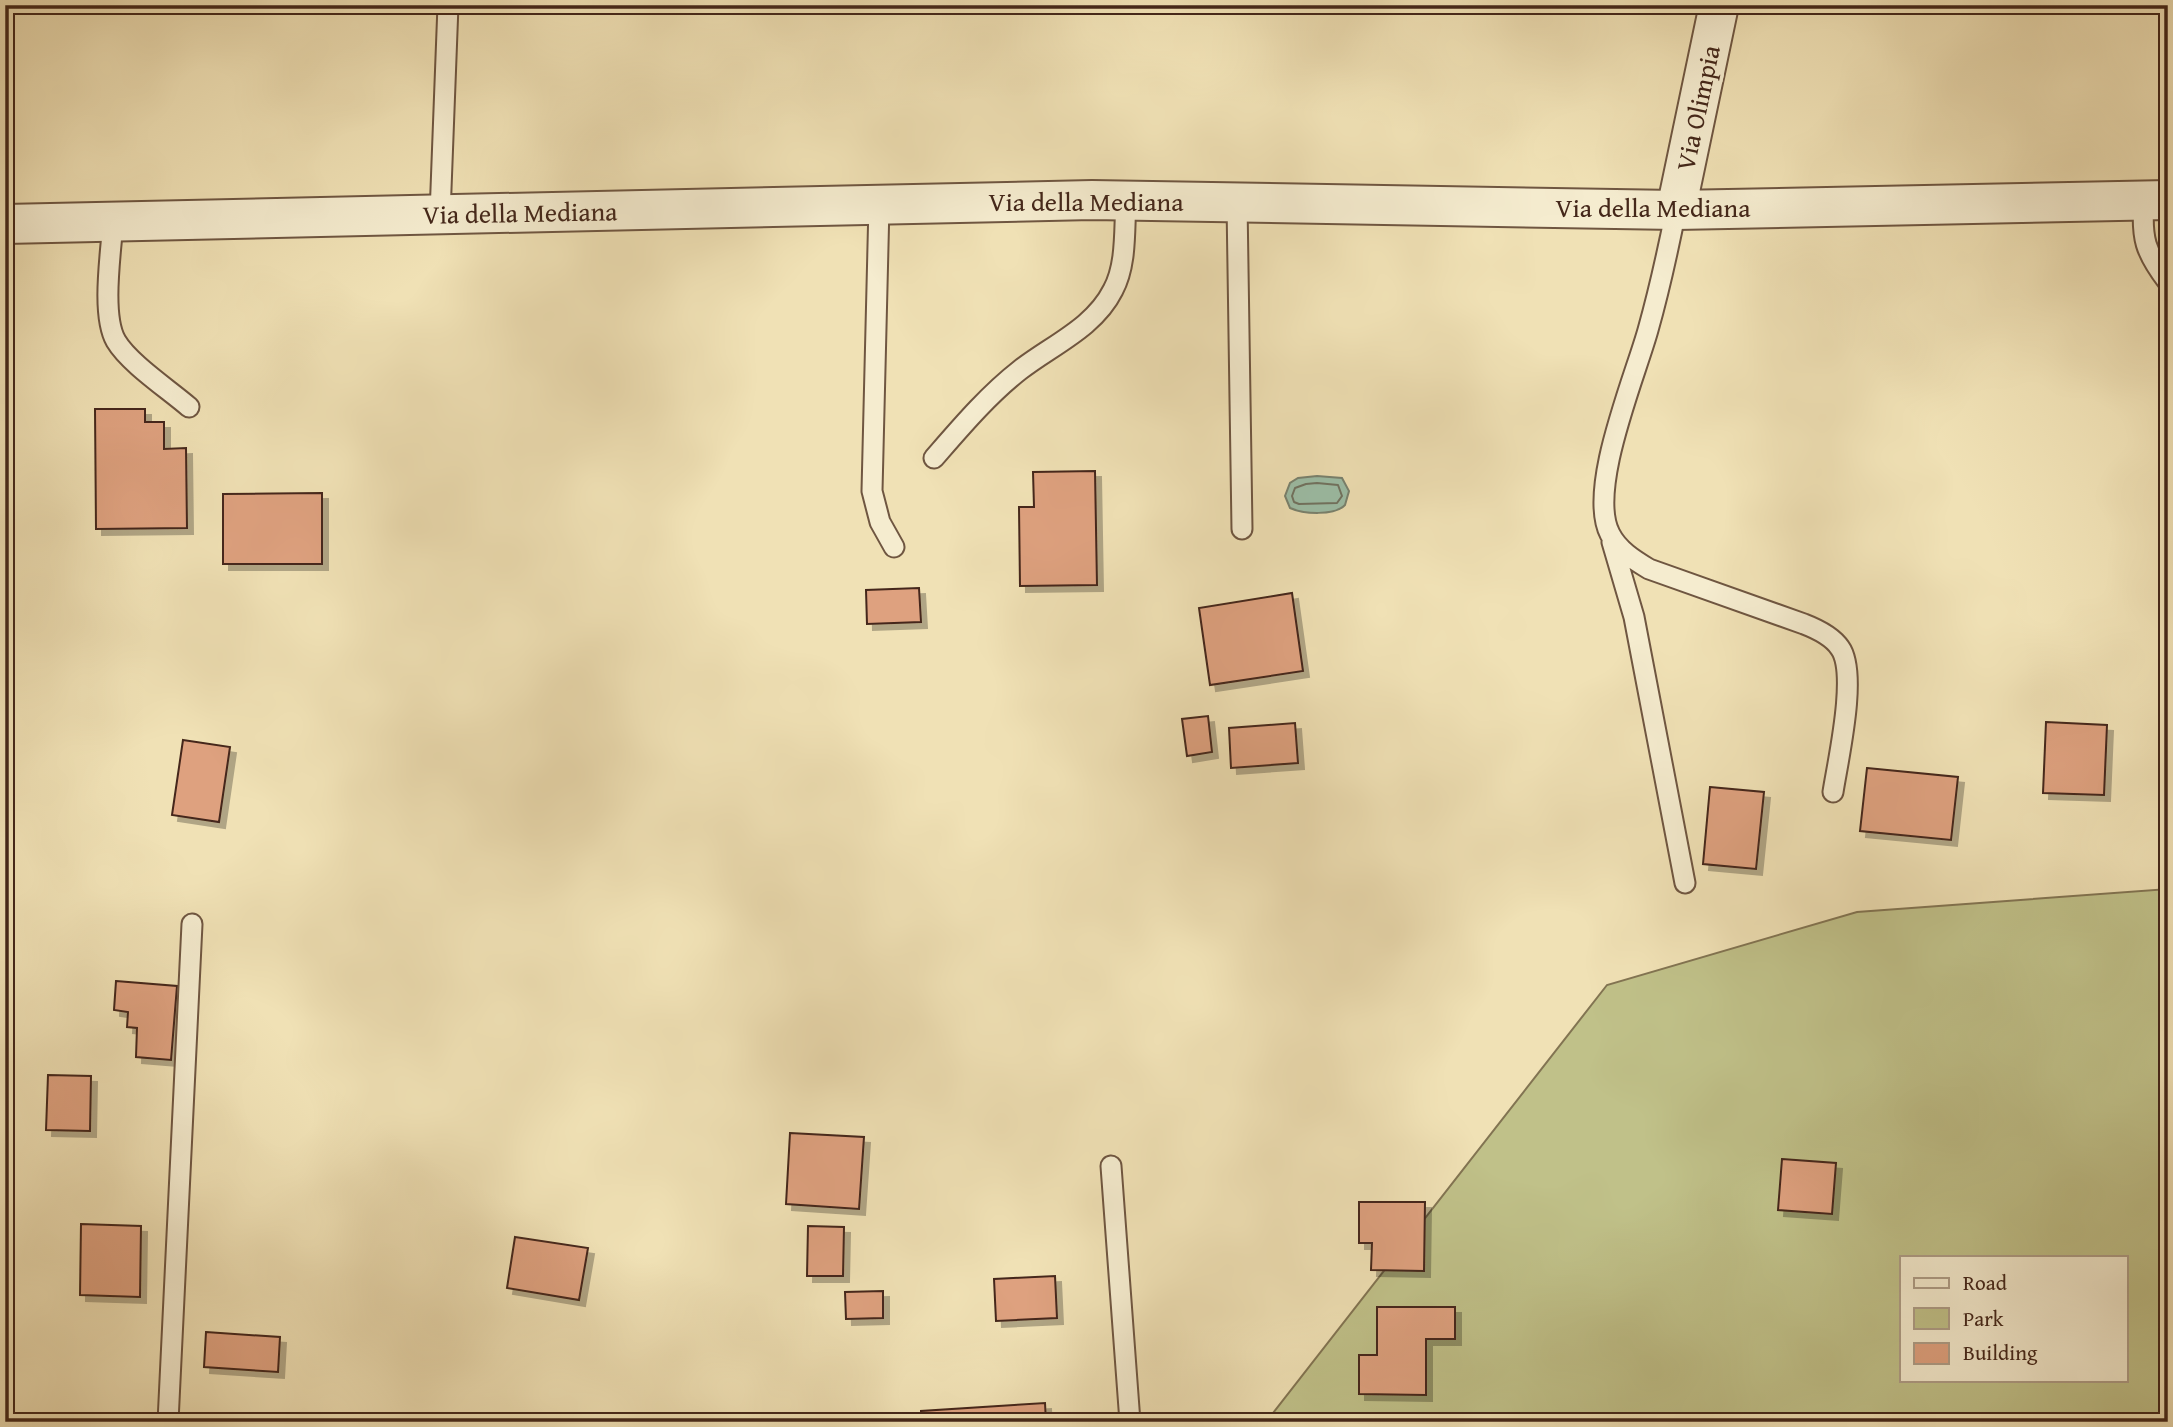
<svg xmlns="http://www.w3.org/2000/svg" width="2173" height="1427" font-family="'Gentium Book Plus',serif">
	<defs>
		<filter id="shadow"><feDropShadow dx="6" dy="6" stdDeviation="0" flood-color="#0004"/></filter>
	</defs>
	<rect width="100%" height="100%" fill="#f0e1b5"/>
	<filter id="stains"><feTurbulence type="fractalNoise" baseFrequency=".00286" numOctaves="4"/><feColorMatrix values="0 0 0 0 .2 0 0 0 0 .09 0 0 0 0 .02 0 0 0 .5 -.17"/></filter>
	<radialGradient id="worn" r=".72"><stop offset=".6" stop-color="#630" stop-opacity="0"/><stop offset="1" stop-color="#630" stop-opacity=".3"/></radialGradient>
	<path fill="#c0c189" stroke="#827452" stroke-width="2" fill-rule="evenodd" d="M2168,889V1422H1266L1607,985L1857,912ZM1902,1257H2126V1380H1902Z"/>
	<path fill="#9cbea7" stroke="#79826f" stroke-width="2" d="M1317,476L1342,478L1349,491L1345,505C1335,516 1303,514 1290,508L1285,496L1290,483L1298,478Z"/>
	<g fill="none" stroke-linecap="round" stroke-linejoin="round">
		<path stroke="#707260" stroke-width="2" d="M1317,483L1338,485L1342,496L1337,503L1299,504L1294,502L1292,496L1295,488L1306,484Z"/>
	</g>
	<path fill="#dea17f" stroke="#44271a" stroke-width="2" filter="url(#shadow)" d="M324,5H411V8Z
		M95,409H145V422H164V449L186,448L187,528L96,529Z
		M1095,471L1097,585L1020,586L1019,507H1034L1033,472Z
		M322,493V564H223V494Z
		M919,588L921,622L867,624L866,590Z
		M1292,593L1303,671L1210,685L1199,608Z
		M1208,716L1212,752L1187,756L1182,719Z
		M2046,722L2107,725L2104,795L2043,793Z
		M1295,723L1298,763L1231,768L1229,728Z
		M183,740L230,747L219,822L172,815Z
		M1867,768L1958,777L1951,840L1860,831Z
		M1710,787L1764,792L1756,869L1703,864Z
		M116,981L177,986L171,1060L136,1057L137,1028L127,1027L128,1012L114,1010Z
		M48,1075L91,1076L90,1131L46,1130Z
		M790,1133L864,1137L859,1209L786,1204Z
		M1782,1159L1836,1163L1832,1214L1778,1210Z
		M1359,1202H1425L1424,1271L1371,1270L1372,1243H1359Z
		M81,1224L141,1226L140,1297L80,1295Z
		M808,1226L844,1227L843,1276H807Z
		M515,1237L588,1248L579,1300L507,1288Z
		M1055,1276L1057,1318L996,1321L994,1279Z
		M883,1291V1318L846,1319L845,1292Z
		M1377,1307H1455V1339H1426V1395L1359,1394V1355H1377Z
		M206,1332L280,1337L278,1372L204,1367Z
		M1045,1403L1046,1422H921V1411Z"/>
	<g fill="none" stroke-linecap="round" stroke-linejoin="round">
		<defs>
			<path id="service" d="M2144,201C2141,238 2145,252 2168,282
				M1237,203L1242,529
				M879,205L872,491L880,522L894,547
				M1676,210C1668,250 1659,291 1648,330C1635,377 1587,490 1610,534C1618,550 1634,560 1649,569L1804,624C1817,629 1832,636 1840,648C1858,673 1838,760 1833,792
				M440,215L448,5
				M113,222C111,252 101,315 116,341C129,363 168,389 189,407
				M934,458C961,427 988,395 1020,370C1052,345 1094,328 1113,290C1127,264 1124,229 1126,201
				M1612,542L1634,617L1685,883
				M1111,1166L1130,1422
				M168,1422L192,924"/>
			<path id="minor" d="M1676,210L1719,5
				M5,224L1092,200L1676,210L2168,200"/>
		</defs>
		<use href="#service" stroke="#6f5641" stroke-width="23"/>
		<use href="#minor" stroke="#6f5641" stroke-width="42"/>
		<use href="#service" stroke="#f5eccf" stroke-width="19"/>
		<use href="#minor" stroke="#f5eccf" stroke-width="38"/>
	</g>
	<g text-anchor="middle" stroke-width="7" stroke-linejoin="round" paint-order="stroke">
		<g font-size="26" fill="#44271a" stroke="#f5eccf">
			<text transform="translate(1698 108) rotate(-78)" y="9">Via Olimpia</text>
			<text x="1086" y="211">Via della Mediana</text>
			<text x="1653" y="217">Via della Mediana</text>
			<text transform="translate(520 213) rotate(-1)" y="9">Via della Mediana</text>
		</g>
	</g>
	<rect width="2173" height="1427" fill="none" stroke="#f0e1b5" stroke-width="28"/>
	<rect x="7" y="7" width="2159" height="1413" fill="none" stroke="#44271a" stroke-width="3.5"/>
	<rect x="14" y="14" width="2145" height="1399" fill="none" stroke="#44271a" stroke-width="2"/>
	<rect x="1900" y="1256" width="228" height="126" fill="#f5eccf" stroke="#ae9d87" stroke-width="2"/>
	<rect x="1914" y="1278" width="35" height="10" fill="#f5eccf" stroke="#ae9d87" stroke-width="2"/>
	<text x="1963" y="1290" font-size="21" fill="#44271a">Road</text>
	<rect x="1914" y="1308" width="35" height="21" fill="#c0c189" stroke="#ae9d87" stroke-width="2"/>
	<text x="1963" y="1326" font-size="21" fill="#44271a">Park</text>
	<rect x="1914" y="1343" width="35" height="21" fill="#dea17f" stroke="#ae9d87" stroke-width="2"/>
	<text x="1963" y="1360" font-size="21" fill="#44271a">Building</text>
	<rect width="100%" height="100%" filter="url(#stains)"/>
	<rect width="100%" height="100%" fill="url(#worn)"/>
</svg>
